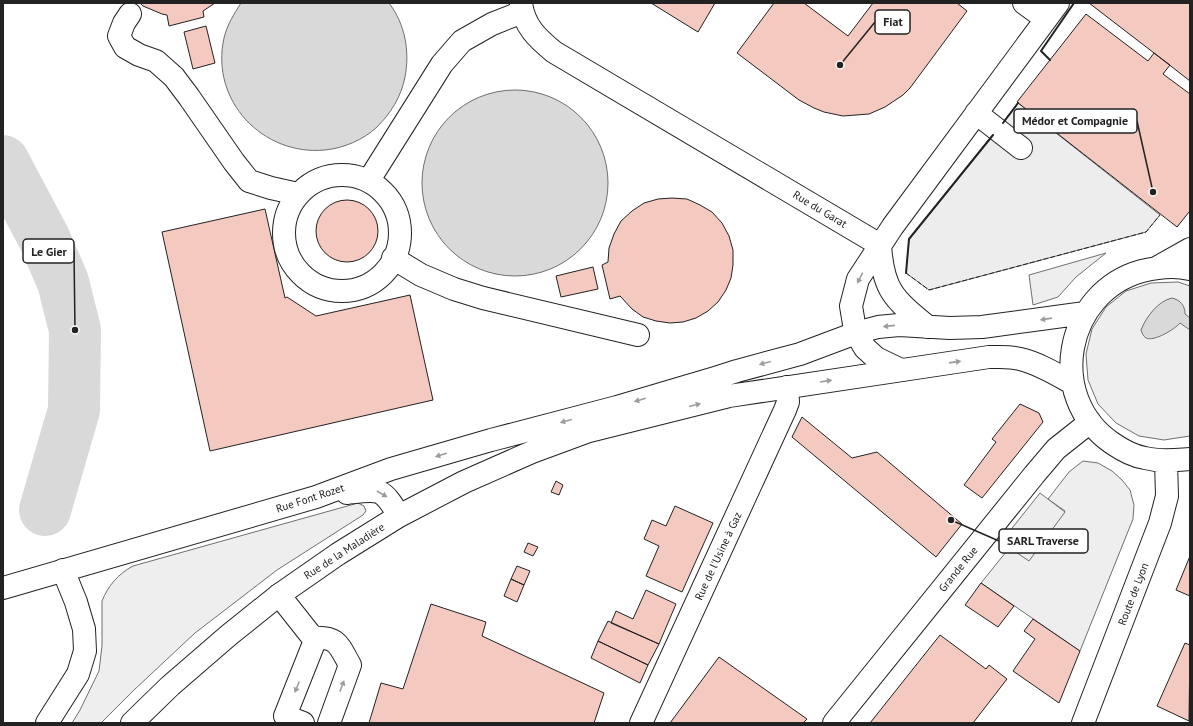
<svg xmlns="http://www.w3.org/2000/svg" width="1193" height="726" font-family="'PT Sans',sans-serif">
	<rect width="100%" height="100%" fill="#fff"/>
	<path fill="#eee" stroke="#6f6f6f" d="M1106,253L1076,277L1058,297L1033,305L1029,275Z
		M1178,282L1190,286V436L1164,440L1139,436L1116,423L1098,404L1088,380L1086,354L1092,329L1106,307L1126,291L1151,283Z
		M1083,461L1098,463L1112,471L1122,480L1130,490L1134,505L1133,519L1080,651L981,583L1010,547L1029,560L1065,511L1048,499L1069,472Z
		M358,503L364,506L366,511L363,515L277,570L195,633L134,690L101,723H72L80,710L99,671L102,646V601C108,586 118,574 133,566Z"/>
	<path fill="#ededed" stroke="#6f6f6f" d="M1018,103L1160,215L1146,232L929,290L906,273L909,239Z
		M1040,493L1065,512L1029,561L1001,542Z"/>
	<path fill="#d9d9d9" stroke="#6f6f6f" d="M241,3H389C405,24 410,51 405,77C401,97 391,113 377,127C363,140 344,148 325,150C263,156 210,101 224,38C227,25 234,14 241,3Z
		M422 183a93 93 0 1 1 186 0a93 93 0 1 1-186 0Z
		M1172,298C1180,300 1185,305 1185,314L1190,318V330L1180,323C1175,329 1154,342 1146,338C1143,336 1142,333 1141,330C1146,317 1158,301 1172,298Z"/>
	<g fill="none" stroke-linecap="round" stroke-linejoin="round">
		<path stroke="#d9d9d9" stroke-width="52" d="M3,161L44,238L63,282L75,330L74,410L45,510"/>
	</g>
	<path fill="#f3c9c0" stroke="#222" d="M140,3H215L203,11L204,17L169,26L167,15L162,14L143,6Z
		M651,3H715L698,32Z
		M774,3H804L848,36L873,3H957L967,11L910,88L903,95L885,107L869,114L843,116L824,112L814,108L799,100L737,53Z
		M1089,3H1190V81L1154,53Z
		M1086,14L1148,61L1154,53L1170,65L1163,74L1190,94V213L1189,212L1177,227L1017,102Z
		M206,26L215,63L193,69L184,32Z
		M672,198L687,199L700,205L712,212L722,223L729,236L733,250V265L731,278L726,290L718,302L708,311L696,318L683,322L670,323L656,321L643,317L632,309L620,296L610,299L602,265L608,262L609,248L614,234L621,221L632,211L644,203L658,199Z
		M316 231a31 31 0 1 1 62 0a31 31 0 1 1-62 0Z
		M265,209L285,298L287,297L316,316L410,295L433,400L210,451L162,232Z
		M593,267L598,289L561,297L556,276Z
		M1020,404L1039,413L1043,422L982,498L964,485L996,442L992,439Z
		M802,417L852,458L877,452L962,524L936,557L792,437Z
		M556,481L563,485L559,495L551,492Z
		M675,506L713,523L682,592L646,576L659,546L644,539L652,520L666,526Z
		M528,543L538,547L533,556L524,552Z
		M1190,556V596L1176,590Z
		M517,566L530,571L524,585L511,579Z
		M511,579L524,585L517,602L504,596Z
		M981,583L1014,606L998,627L965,605Z
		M646,590L676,604L659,644L611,623L616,611L633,619Z
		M431,604L486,622L482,636L604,693L594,723H369L381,683L403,689Z
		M1033,619L1080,651L1059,703L1013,671L1035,639L1024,631Z
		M608,621L659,644L648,665L598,641Z
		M940,635L986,669L989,665L1007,679L973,723H870Z
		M598,641L648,665L640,683L591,658Z
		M1185,643L1190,645L1189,721L1157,706Z
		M719,657L807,719L803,723H670Z"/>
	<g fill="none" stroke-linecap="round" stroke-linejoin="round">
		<defs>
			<path id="minor" d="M521,3C524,26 537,38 554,52L880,245
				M1024,3L1046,19
				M130,14L124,23L119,36L125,47L139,55L156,61L174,77L189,97L234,162L249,181L271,188L298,194
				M976,113L1021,148
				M284 233a58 58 0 1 1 116 0a58 58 0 1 1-116 0Z
				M369,180L442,64L462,41L492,24L522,12
				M880,245C883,291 894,299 928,327
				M393,258L421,275L454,289L483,298L638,335
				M901,370L876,358L865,348L856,333L854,324L851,306L858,279L893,226L1058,3
				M279,595L313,638L314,643L285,716L303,723
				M313,638C338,636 339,646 350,665L329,723
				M47,723L78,674L85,651L84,629L76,602L63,570
				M641,723L785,410L788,402L787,387
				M834,723L1034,475L1056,449L1090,422"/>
			<path id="major" d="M1158,267L1190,249
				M1190,269C1174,265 1158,267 1142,271C1065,292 1045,397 1112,443C1122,450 1133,456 1145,458C1160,462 1175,460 1190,459
				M607,416L617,407L715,378L737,371L800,354L856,333L878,327L899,325L950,328L982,327L1085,313
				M347,493C380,489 382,487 399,516
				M3,588L316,497L391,469L491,440L617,407
				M132,723L170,686L229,635L279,595L338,554L399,516L464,482L532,452L589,431L729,396L989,357C999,357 1010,356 1020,359C1038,363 1056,374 1072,383
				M1083,723L1160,523L1167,496L1166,461"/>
		</defs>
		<use href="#minor" stroke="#222" stroke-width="24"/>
		<use href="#major" stroke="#222" stroke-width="24"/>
		<use href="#minor" stroke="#fff" stroke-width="22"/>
		<use href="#major" stroke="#fff" stroke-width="22"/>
		<path stroke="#222" stroke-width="1" stroke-dasharray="5 2" stroke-linecap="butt" d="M906,273L929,290L1146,232L1160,215"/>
		<path stroke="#222" stroke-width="2" d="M1050,60L1041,51L1074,3
			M1003,123L1018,103
			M906,273L909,239L993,135"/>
	</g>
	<defs><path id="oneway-solid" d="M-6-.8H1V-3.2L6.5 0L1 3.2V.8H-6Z"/></defs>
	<g fill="#9c9c9c">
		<use href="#oneway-solid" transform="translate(860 278) rotate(117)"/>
		<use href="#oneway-solid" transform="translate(1046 319) rotate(172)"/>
		<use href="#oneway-solid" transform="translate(889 326) rotate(174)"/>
		<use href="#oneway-solid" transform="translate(955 362) rotate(-8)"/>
		<use href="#oneway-solid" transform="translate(765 363) rotate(165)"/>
		<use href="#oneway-solid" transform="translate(826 381) rotate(-9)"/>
		<use href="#oneway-solid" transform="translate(640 400) rotate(164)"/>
		<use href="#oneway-solid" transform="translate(695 405) rotate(-14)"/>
		<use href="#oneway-solid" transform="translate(566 421) rotate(165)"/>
		<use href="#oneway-solid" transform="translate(441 455) rotate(163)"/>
		<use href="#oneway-solid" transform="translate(382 494) rotate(30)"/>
		<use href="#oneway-solid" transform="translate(342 686) rotate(-70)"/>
		<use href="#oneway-solid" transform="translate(297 687) rotate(112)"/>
	</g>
	<g text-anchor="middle" stroke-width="3" stroke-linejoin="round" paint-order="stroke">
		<g font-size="11" fill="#222" stroke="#fff">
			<text transform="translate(820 209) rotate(31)" y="4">Rue du Garat</text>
			<text transform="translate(310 498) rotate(-18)" y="4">Rue Font Rozet</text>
			<text transform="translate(344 551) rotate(-33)" y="4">Rue de la Maladière</text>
			<text transform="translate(718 556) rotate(-65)" y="4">Rue de l'Usine à Gaz</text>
			<text transform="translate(958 569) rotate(-51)" y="4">Grande Rue</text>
			<text transform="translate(1133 594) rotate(-69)" y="4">Route de Lyon</text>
		</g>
	</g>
	<path fill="none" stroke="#222" stroke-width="1.5" d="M840 65L875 22M1153 192L1137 121M75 330L74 251M951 520L999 541"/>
	<g fill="#222" stroke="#fff" stroke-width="1.5">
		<circle cx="840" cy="65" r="4"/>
		<circle cx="1153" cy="192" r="4"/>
		<circle cx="75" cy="330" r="4"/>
		<circle cx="951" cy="520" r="4"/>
	</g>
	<g fill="#fff" stroke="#222" stroke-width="1.5">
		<rect x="875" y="10" width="35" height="24" rx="4"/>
		<rect x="1014" y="109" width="123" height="24" rx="4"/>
		<rect x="23" y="239" width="51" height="24" rx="4"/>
		<rect x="999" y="529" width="89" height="24" rx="4"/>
	</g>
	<g font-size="12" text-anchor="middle" font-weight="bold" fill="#222">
		<text x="893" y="26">Fiat</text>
		<text x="1075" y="125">Médor et Compagnie</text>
		<text x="49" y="256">Le Gier</text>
		<text x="1043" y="545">SARL Traverse</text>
	</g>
	<rect width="1193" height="726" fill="none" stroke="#222222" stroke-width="8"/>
</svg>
